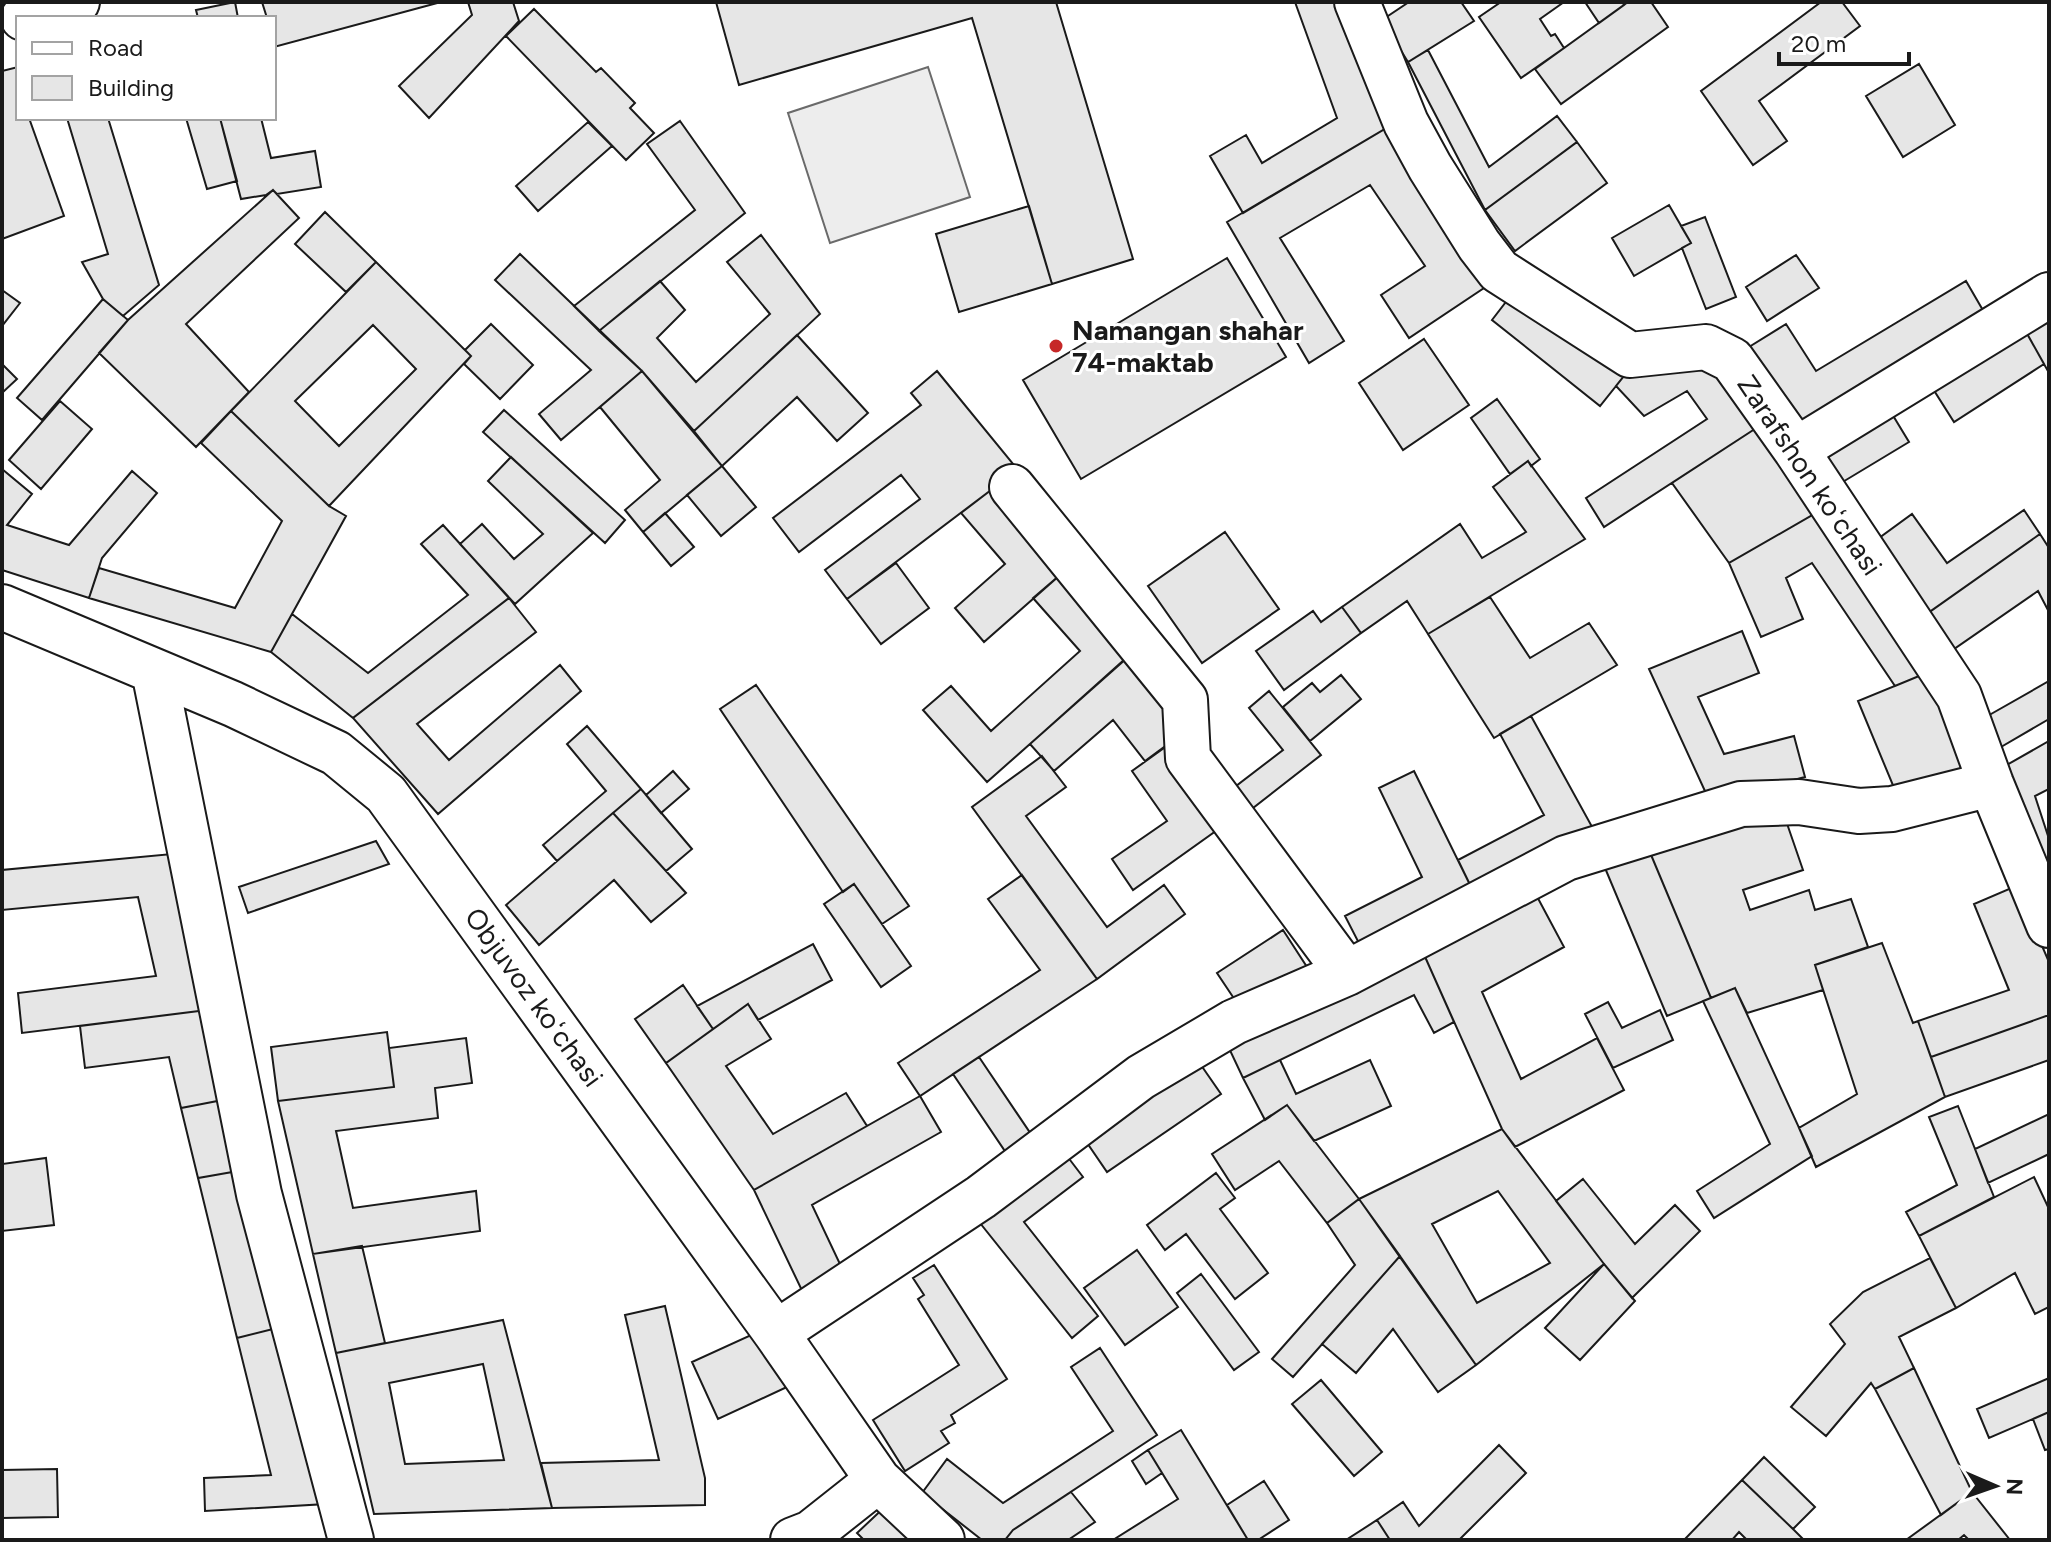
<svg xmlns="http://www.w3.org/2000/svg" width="2051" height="1542" font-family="Figtree,sans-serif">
	<rect width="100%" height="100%" fill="#fff"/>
	<path fill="#ededed" stroke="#6a6a6a" stroke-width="2" d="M928,67L970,197L830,243L788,113Z"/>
	<path fill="#e6e6e6" stroke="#1a1a1a" stroke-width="2" fill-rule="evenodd" d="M235,2L238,18H198L196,10Z
		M262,2H441L274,47V18H267Z
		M468,2H513L519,21L429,118L399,86L472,15Z
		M716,2H1056L1133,259L1052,284L972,18L739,85Z
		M1295,2H1342L1388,127L1243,213L1210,156L1246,135L1262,163L1337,118Z
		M1409,2H1461L1474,21L1408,62L1382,20Z
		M1501,2H1564L1540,19L1551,36L1555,34L1564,48L1521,78L1479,17Z
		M1585,2H1622L1624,5L1599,23Z
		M1628,2H1651L1668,27L1561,104L1535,69Z
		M1821,2H1842L1860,26L1759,101L1787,141L1753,165L1701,91Z
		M534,9L596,72L601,68L635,103L630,108L654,133L626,160L506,36Z
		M1428,50L1489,167L1557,116L1577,142L1485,210L1408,62Z
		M1919,64L1955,125L1903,157L1866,96Z
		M18,67V118H29L64,216L2,239V71Z
		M67,118H108L159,285L123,316L103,299L82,262L108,254Z
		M186,118H220L237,181L207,189Z
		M220,118H261L271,158L315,151L321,187L277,194L273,190L266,195L241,199Z
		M680,121L745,213L599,331L574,306L695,210L647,144Z
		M588,122L612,146L538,211L516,186Z
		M1388,127L1493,282L1409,338L1381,295L1425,266L1370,185L1280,238L1344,341L1309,363L1227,222Z
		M1577,142L1607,183L1515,251L1485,210Z
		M273,190L299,218L186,324L249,392L196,447L99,353L128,320Z
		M1669,205L1691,243L1634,276L1612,238Z
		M1029,206L1052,284L959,312L936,234Z
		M325,212L376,262L346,292L295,244Z
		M1705,217L1736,297L1706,309L1682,248L1691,243L1681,226Z
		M761,235L820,314L694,431L642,371L599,331L660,281L685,310L657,338L696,382L770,314L727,262Z
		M520,254L642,371L561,440L539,414L591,370L495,280Z
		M1796,255L1819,288L1767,321L1746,287Z
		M1227,258L1286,357L1081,479L1023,380Z
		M376,262L471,356L329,506L231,411ZM373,325L416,369L339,446L295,401Z
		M1966,281L1988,319L1802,430L1749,347L1786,324L1816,371Z
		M1519,285L1628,371L1600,406L1492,320Z
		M2,290L20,303L2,326Z
		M103,299L128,320L42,420L17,398Z
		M2049,304V373L2020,321Z
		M2020,321L2044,364L1954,422L1928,381Z
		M491,324L533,365L500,399L464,364L471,356L465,350Z
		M797,335L868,413L837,441L797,397L722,466L694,431Z
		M1424,339L1469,405L1403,450L1359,383Z
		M2,364L17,379L2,393Z
		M1726,366L1764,423L1604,527L1586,498L1707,419L1687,391L1644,416L1616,386L1628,371Z
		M642,371L722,466L643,532L625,510L660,480L600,407Z
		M937,371L1014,465L992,483L995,487L847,599L825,570L920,499L901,475L799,552L773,518L921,405L911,393Z
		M1497,399L1540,459L1531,466L1528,461L1510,474L1471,418Z
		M60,401L92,429L41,489L9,460Z
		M1886,404L1909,442L1841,483L1818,445Z
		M504,410L625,520L605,543L483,432Z
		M231,411L329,506L346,516L271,652L89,598L99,568L235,608L282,521L201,443Z
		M1764,423L1828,506L1729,563L1672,483Z
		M511,457L593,533L515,604L460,544L482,524L514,559L543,534L488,481Z
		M1528,461L1585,539L1428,634L1407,601L1361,633L1342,607L1460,524L1482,558L1526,532L1493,487Z
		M722,466L756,507L721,536L687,495Z
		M2,469L32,494L7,525L69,545L132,471L157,493L102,558L89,598L2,570Z
		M995,487L1067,569L984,642L955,608L1005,564L961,513Z
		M1828,506L1936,669L1895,686L1812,563L1786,578L1803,619L1761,637L1729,563Z
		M2024,510L2040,534L1928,613L1875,541L1912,514L1947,563Z
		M665,513L694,547L671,566L643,532Z
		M443,525L509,598L353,718L271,652L292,614L368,673L468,595L421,544Z
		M1225,532L1279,609L1202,663L1148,586Z
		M2040,534L2049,548V612L2038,591L1954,649L1928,613Z
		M896,563L929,608L881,644L847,599Z
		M1067,569L1135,651L987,782L923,710L951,686L991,731L1080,651L1033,598Z
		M1490,597L1530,658L1589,623L1617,665L1494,738L1428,634Z
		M509,598L536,632L417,724L449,760L560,665L581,691L438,814L353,718Z
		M1342,607L1361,633L1284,690L1256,651L1313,611L1321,622Z
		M1742,631L1759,673L1698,697L1724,754L1794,736L1805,777L1710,802L1649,669Z
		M1125,659L1183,733L1145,761L1113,720L1054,771L1030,744Z
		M1936,669L1974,763L1897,795L1858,701Z
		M1341,675L1361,699L1310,741L1283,707L1312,683L1320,692Z
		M2049,681V719L2001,747L1984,718Z
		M756,685L909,906L882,924L854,884L843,892L720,709Z
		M1269,691L1321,755L1244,815L1227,793L1283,750L1249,708Z
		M1531,716L1596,834L1476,897L1458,860L1544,815L1500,734Z
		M587,726L641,789L557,861L543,845L606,791L567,744Z
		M2049,741V789L2035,796L2049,839V894L2005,766Z
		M1164,748L1220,828L1133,890L1112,859L1167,821L1132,771Z
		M1042,756L1066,787L1026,816L1107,927L1164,885L1185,914L1097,979L972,807Z
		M673,771L689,789L661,813L646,795Z
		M1414,771L1476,897L1364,953L1345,916L1422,877L1379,788Z
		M641,789L692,849L666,871L613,813Z
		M1783,812L1803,870L1743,890L1750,910L1809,890L1815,910L1851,899L1868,947L1815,965L1823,990L1747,1013L1735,988L1711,998L1649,850Z
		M613,813L686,893L651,922L614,880L539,945L506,905Z
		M376,841L389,864L248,913L239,887Z
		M1649,850L1711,998L1667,1016L1605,868Z
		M172,854L207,1010L22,1033L18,993L156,976L138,897L2,910V870Z
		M1022,875L1097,979L920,1096L898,1063L1040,970L988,899Z
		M854,884L911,966L881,987L824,904Z
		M2016,886L2049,962V1015L1931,1057L1918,1021L2009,990L1974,904Z
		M1533,889L1564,947L1482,992L1521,1079L1597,1038L1624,1090L1515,1147L1502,1129L1422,950Z
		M1283,930L1307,967L1241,1009L1217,973Z
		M1882,943L1913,1023L1918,1021L1945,1097L1816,1167L1799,1128L1857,1094L1815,965Z
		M813,944L832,980L758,1020L748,1004L713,1029L697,1006Z
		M1422,950L1454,1022L1434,1033L1414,995L1243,1078L1227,1044Z
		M683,985L713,1029L666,1063L635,1019Z
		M1735,988L1812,1156L1714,1218L1697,1191L1770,1144L1703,1001Z
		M1608,1002L1622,1028L1660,1010L1673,1040L1613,1068L1585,1014Z
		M748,1004L771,1039L726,1066L773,1134L846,1093L867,1126L754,1190L666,1063Z
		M207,1010L228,1099L181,1108L169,1057L85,1068L80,1026Z
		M2049,1015V1060L1945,1097L1931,1057Z
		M387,1032L394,1087L278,1101L271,1047Z
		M466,1038L472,1083L435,1088L438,1118L336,1131L353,1208L476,1191L480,1231L313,1254L278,1101L394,1087L389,1048Z
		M1194,1055L1221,1094L1107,1172L1081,1134Z
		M979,1057L1039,1146L1013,1163L953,1074Z
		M1280,1060L1296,1094L1370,1060L1391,1106L1314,1141L1287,1105L1265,1120L1243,1078Z
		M920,1096L941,1132L812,1205L848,1281L807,1301L754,1190Z
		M228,1099L244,1170L198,1178L181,1108Z
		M1287,1105L1359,1199L1327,1223L1279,1161L1235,1190L1212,1154Z
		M1958,1106L1994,1197L1919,1236L1906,1212L1957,1185L1929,1117Z
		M2049,1114V1154L1988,1183L1975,1149Z
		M1502,1129L1604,1264L1476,1365L1359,1199ZM1498,1191L1550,1263L1477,1303L1432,1224Z
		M1067,1156L1083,1177L1024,1222L1098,1316L1072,1338L980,1223Z
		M46,1158L54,1225L2,1231V1164Z
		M244,1170L281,1327L237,1338L198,1178Z
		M1216,1173L1235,1198L1220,1209L1268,1273L1235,1299L1186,1234L1165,1250L1147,1225Z
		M2034,1177L2049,1209V1307L2035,1314L2015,1273L1956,1308L1919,1236Z
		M1583,1179L1635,1244L1675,1205L1700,1231L1632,1298L1604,1264L1556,1201Z
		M1359,1199L1400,1256L1293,1377L1272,1359L1355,1265L1327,1223Z
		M362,1246L385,1343L336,1353L313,1254Z
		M1137,1250L1178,1307L1125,1345L1084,1288Z
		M1400,1256L1476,1365L1438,1392L1393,1329L1356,1373L1322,1344Z
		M1930,1258L1956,1308L1899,1337L1914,1368L1875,1389L1871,1383L1826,1436L1791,1407L1845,1344L1830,1324L1863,1292Z
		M1604,1264L1635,1301L1580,1360L1545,1328Z
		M934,1265L1007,1379L951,1415L955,1423L941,1431L949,1443L905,1471L873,1420L959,1365L918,1299L924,1295L913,1278Z
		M1201,1274L1259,1352L1234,1370L1177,1293Z
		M665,1306L705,1478V1505L552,1508L541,1463L659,1460L625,1315Z
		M503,1320L552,1508L374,1514L336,1353ZM483,1364L504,1460L405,1464L389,1383Z
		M281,1327L326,1504L205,1511L204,1478L271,1475L237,1338Z
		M762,1330L787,1387L718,1419L692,1362Z
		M1100,1348L1157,1435L1013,1530L1005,1540H982L922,1493L947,1459L1003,1503L1113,1431L1071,1367Z
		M1914,1368L1972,1492L1941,1515L1875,1389Z
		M2049,1378V1412L1989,1438L1977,1409Z
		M1321,1380L1382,1452L1354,1476L1292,1404Z
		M2049,1412V1449L2045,1450L2033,1419Z
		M1181,1430L1248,1540H1113L1178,1499L1148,1450Z
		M1499,1445L1526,1473L1459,1540H1390L1377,1520L1403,1502L1419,1526Z
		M1148,1450L1162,1473L1146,1484L1132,1461Z
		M1764,1457L1815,1507L1793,1529L1742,1480Z
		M57,1469L58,1517L2,1518V1470Z
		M1742,1480L1793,1529L1804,1540H1747L1739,1532L1732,1540H1684Z
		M1264,1481L1289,1520L1258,1540H1248L1227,1505Z
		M1071,1492L1095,1522L1068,1540H1005L1013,1530Z
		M1972,1492L2010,1540H1969L1964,1535L1958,1540H1906Z
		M889,1503L922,1540H864L857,1533Z
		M1377,1520L1390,1540H1346Z"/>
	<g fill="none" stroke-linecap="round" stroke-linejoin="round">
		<defs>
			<path id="minor" d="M1357,2L1406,123L1430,167L1479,245L1499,271L1630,355L1706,347L1732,360L1796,450L1959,696L1991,784L2049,925
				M1796,450L2049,295
				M1012,487L1185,700L1188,758L1347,973
				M2,607L233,704L336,753L386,794L776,1333L878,1480L942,1540
				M154,671L259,1194L351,1540
				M776,1333L981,1197L1141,1077L1234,1022L1347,973L1566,858L1741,804L1799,802L1859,811L1892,809L1991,784
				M793,1540L811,1533L878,1480"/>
			<path id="major" d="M23,18L77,2"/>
		</defs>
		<use href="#minor" stroke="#1a1a1a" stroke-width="48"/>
		<use href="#major" stroke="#1a1a1a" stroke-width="48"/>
		<use href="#minor" stroke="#fff" stroke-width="44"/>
		<use href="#major" stroke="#fff" stroke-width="44"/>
	</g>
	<circle fill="#c62828" stroke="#fff" stroke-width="3" cx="1056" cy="346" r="8"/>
	<g text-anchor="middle" stroke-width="6" stroke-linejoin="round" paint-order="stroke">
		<g font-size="28" font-weight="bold" fill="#1a1a1a" stroke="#fff" text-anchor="start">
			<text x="1072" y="340">Namangan shahar<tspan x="1072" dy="32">74-maktab</tspan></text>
		</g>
		<g font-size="28" fill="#1a1a1a" stroke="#fff">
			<text transform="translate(1810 475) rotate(56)" y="10">Zarafshon koʻchasi</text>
			<text transform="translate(534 997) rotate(54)" y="10">Objuvoz koʻchasi</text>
		</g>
	</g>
	<rect width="2051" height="1542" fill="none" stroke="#1a1a1a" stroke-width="8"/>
	<rect x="16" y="16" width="260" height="104" fill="#ffffff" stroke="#a3a3a3" stroke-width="2"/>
	<rect x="32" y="42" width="40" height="12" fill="#ffffff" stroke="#a3a3a3" stroke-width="2"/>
	<text x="88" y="56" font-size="24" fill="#1a1a1a">Road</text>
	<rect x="32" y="76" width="40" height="24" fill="#e6e6e6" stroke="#a3a3a3" stroke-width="2"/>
	<text x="88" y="96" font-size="24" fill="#1a1a1a">Building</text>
	<g transform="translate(1995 1486) rotate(92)" stroke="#ffffff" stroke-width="6" paint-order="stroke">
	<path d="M0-6L14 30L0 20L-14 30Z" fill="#1a1a1a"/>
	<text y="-12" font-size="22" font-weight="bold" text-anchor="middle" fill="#1a1a1a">N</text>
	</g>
	<path d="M1779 52v12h130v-12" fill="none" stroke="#1a1a1a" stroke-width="4"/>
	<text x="1791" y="52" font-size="24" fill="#1a1a1a" stroke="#ffffff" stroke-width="6" paint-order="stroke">20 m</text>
</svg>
